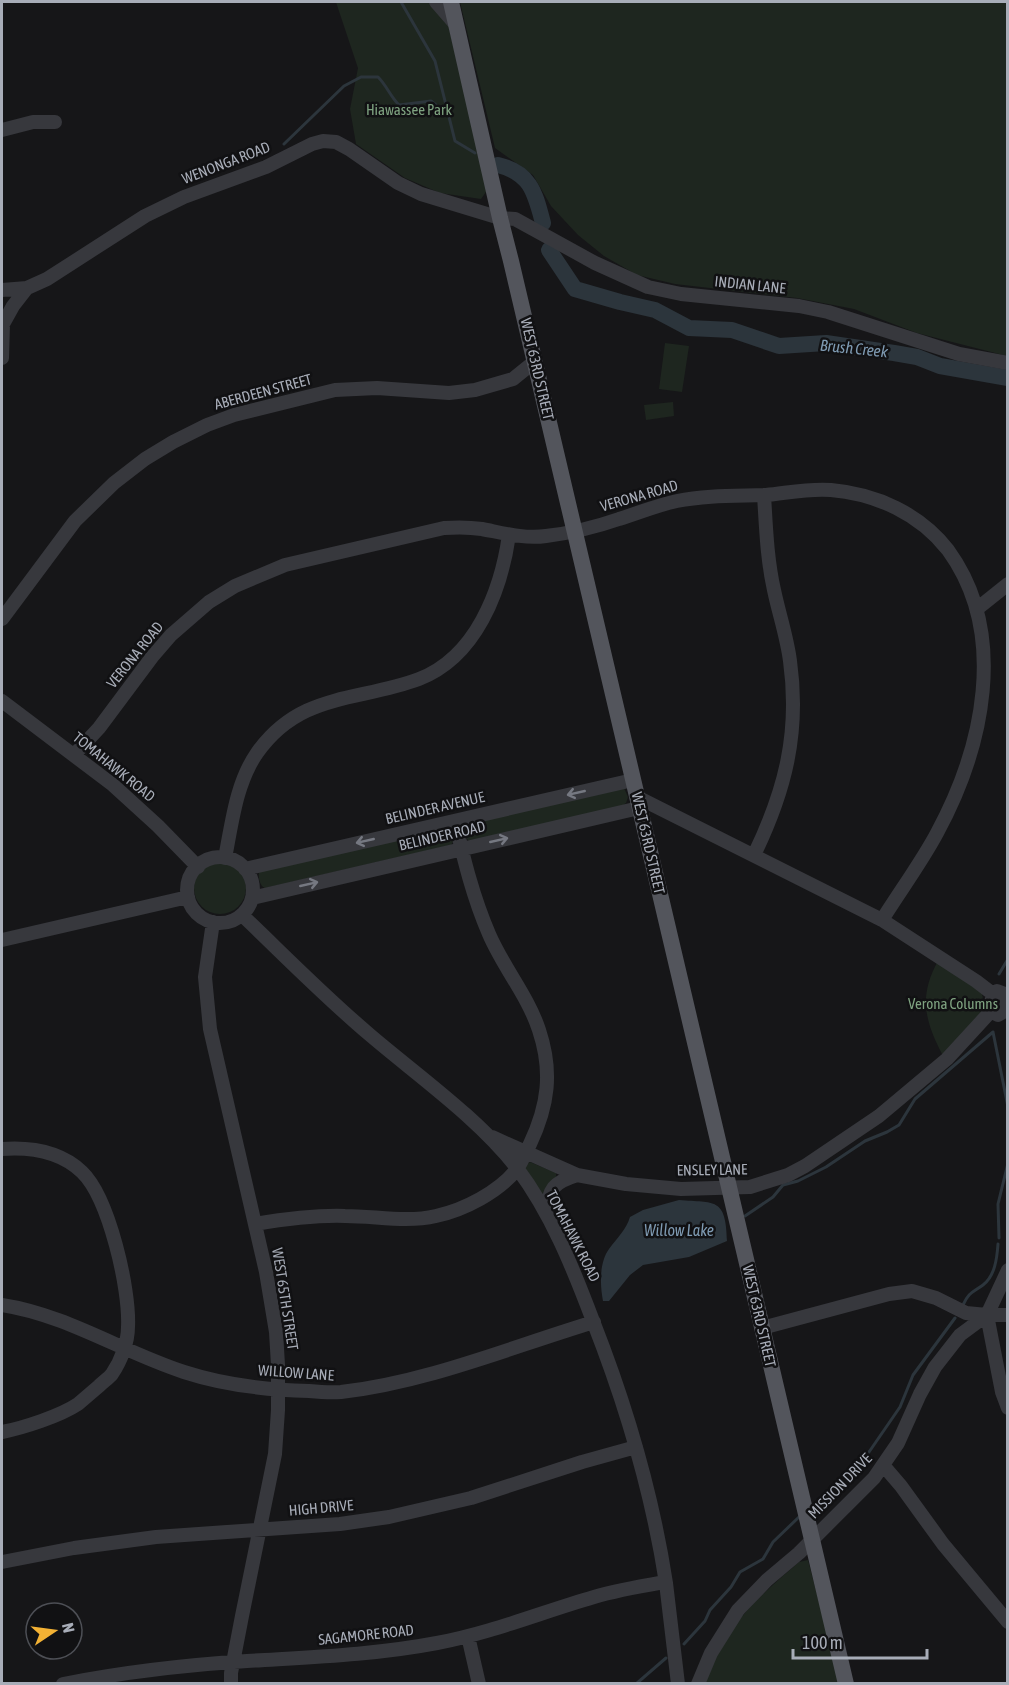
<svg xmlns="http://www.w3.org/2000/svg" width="1009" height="1685" font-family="'Asap Condensed',sans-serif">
	<rect width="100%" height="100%" fill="#161618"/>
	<path fill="#1e261f" d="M336,2H432L447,20L488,189L481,199L440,193L405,178L356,144L350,109L358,68Z
		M460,2H1007V356L917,333L854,309L797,298L675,284L637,275L604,256L578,235L551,206L533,175L495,148Z
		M665,343L689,346L682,392L659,389Z
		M673,402L674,416L646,420L644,405Z
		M624,788L628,797L626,803L622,806L469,841L465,837L464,823Z
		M445,826L451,829L453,842L451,845L265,888C260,886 258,878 259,872Z
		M194 888a26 26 0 1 1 52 0a26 26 0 1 1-52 0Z
		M938,961L982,993L984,1006L980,1015L943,1056C925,1021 918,997 938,961Z
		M530,1162L556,1173V1177L542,1195L524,1167Z
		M808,1560L840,1683L705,1684C710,1672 714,1659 720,1648C739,1613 769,1588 799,1562Z"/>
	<path fill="#2c353c" d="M679,1200C715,1203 726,1197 727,1241L689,1257L643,1265L630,1275L609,1301H603C600,1285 599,1263 609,1249C617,1238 626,1230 630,1217L643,1210Z"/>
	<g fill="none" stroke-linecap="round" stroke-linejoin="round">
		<path stroke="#2c353c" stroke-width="3" d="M401,2L435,61L455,141L475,153
			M284,144L344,86L361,77H378C387,86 390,96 399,105L431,101L449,116
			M999,974L1008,959
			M993,1032L1008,1107
			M745,1216L773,1197L783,1185L798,1181L826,1167L865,1141L887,1132L899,1125L915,1099L993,1032
			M999,1238L998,1204L1008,1163
			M963,1305C969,1292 972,1293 983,1285C995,1276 997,1258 998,1244
			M814,1509L836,1495L858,1468L900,1407L913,1375L955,1318
			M684,1644L705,1621L710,1610L731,1587L740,1572L763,1559L773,1542L799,1517
			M636,1684L666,1658"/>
		<path stroke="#2c353c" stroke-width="16" d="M498,165C531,173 535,193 543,223
			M549,250L575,289L620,302L655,310L689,328L732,330L779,346L826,343L894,353L917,357L940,366L1008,378"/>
		<path stroke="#37383d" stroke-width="14" d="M436,2L456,25
			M2,130L33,122H55
			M2,290L27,288L47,279L145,216L184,197L266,167L312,144L323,141L336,142L349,149L398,183L421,194L500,218L515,219L595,263L648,287L681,294L799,306L828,312L959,354L1008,363
			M2,322L3,324L2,358
			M3,324L13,306L27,288
			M978,608L1008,584
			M2,619L75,521L114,483L145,459L173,442L207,425L234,415L335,390L377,388L449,393L475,390L513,379L534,362
			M2,701L113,785L158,826L198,867
			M74,755L99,728L152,657L171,635L209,602L235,586L285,565L444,528C457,527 469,527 482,529C503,533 524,539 546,536C571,533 596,527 619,519C639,513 657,505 677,501C706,495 736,496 766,495C787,493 810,488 831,490C877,494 920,514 948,550C1009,634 983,748 937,833C921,863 900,891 882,920
			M637,797L882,920L976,981L993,994
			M754,855C785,791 800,733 790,661C787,637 779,614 774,590C767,559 766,527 764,495
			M187 890a33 33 0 1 1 66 0a33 33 0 1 1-66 0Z
			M225,858C232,823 236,783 257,753C300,692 357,702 419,679C476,657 501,591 509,535
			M245,869L633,780
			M252,898L639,808
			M242,915C284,955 325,997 370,1035C418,1076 478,1118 517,1168C551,1213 573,1268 593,1321C626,1405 652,1492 666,1583C670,1616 674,1650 678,1684
			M213,922L205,977L210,1029L266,1272L276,1332L278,1365V1410L275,1454L242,1616L231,1673V1684
			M2,940L188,897
			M997,991L1005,994L1007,1001L1005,1011L998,1015L994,1013C990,1005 990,997 997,991Z
			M492,1137L577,1175L626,1184L681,1189L750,1187L788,1175L805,1166L879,1116L947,1059L992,1010
			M2,1149C30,1147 60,1151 82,1172C109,1198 130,1289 128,1327C128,1342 121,1361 112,1374C109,1378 103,1382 99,1386C92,1392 85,1398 78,1404C60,1416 23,1428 2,1432
			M546,1213C550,1188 552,1183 577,1175
			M255,1224C285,1219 315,1215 345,1216C376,1216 406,1223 436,1216C464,1210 499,1192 517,1169C522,1162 526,1152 530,1144C548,1106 553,1072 539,1030C528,996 503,967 489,934C473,897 464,860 455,821
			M2,1305C67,1315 122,1352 184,1372C224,1385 267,1390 309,1391C319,1392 330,1393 341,1392C428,1382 511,1347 594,1322
			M987,1315L1002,1392L1008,1408
			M762,1328L889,1294L912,1291L936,1298L966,1313L987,1315H1008
			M883,1465L901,1486L943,1544L1008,1622
			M2,1562L74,1548L156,1537L340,1524L389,1517L471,1498L582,1462L636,1447
			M468,1636L479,1684
			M63,1684C124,1672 185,1665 247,1661C311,1657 374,1655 437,1643C491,1633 542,1612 594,1597C618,1590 642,1586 665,1582
			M698,1684L711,1653L738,1610L767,1580L799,1553L874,1478L898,1443L920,1394L935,1367L960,1335L987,1315L1008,1270"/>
		<path stroke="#53555c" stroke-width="16" d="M451,2L500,218L511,261L846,1684"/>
	</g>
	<defs><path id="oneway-shaft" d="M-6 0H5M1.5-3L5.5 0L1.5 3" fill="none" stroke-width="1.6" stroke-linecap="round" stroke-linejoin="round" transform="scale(1.5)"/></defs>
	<g stroke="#757881">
		<use href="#oneway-shaft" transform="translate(576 793) rotate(167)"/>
		<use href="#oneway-shaft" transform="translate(499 840) rotate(-13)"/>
		<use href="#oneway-shaft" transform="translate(365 841) rotate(167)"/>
		<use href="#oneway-shaft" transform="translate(309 884) rotate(-13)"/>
	</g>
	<g text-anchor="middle" stroke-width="5" stroke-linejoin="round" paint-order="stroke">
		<g font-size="15" fill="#7fa381" stroke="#111113">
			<text x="409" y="115">Hiawassee Park</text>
			<text x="953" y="1009">Verona Columns</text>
		</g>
		<g font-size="15" fill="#a8adb8" stroke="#111113">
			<text transform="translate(226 163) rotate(-21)" y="5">WENONGA ROAD</text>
			<text transform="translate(750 285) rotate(6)" y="5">INDIAN LANE</text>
			<text transform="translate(537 369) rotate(77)" y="5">WEST 63RD STREET</text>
			<text transform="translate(263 392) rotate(-15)" y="5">ABERDEEN STREET</text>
			<text transform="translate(639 496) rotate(-16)" y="5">VERONA ROAD</text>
			<text transform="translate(135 655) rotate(-51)" y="5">VERONA ROAD</text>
			<text transform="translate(114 767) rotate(39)" y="5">TOMAHAWK ROAD</text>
			<text transform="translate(435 808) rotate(-13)" y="5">BELINDER AVENUE</text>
			<text transform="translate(442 836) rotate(-13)" y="5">BELINDER ROAD</text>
			<text transform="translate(648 843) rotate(77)" y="5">WEST 63RD STREET</text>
			<text transform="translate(712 1170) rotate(-1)" y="5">ENSLEY LANE</text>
			<text transform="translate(573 1236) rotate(63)" y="5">TOMAHAWK ROAD</text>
			<text transform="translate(285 1299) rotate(81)" y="5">WEST 65TH STREET</text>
			<text transform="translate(759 1316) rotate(77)" y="5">WEST 63RD STREET</text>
			<text transform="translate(296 1373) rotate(4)" y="5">WILLOW LANE</text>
			<text transform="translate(840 1486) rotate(-46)" y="5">MISSION DRIVE</text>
			<text transform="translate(321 1508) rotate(-5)" y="5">HIGH DRIVE</text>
			<text transform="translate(366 1635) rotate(-6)" y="5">SAGAMORE ROAD</text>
		</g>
		<g font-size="16" font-style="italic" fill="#7f9bb3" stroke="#111113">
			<text transform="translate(854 348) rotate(6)" y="6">Brush Creek</text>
			<text x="679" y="1236">Willow Lake</text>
		</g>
	</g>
	<rect width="1009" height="1685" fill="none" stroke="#a8adb8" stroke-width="6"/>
	<g transform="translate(54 1631) rotate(77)"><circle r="28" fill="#111113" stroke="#4d4f55" stroke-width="1.5"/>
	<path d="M0-4.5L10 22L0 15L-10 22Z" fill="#f2b134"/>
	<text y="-9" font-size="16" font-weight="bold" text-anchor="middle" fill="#a8adb8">N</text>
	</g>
	<path d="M793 1649v9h134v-9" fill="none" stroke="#a8adb8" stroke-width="3"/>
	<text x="802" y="1649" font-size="18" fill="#a8adb8" stroke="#111113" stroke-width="4.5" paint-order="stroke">100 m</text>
</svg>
